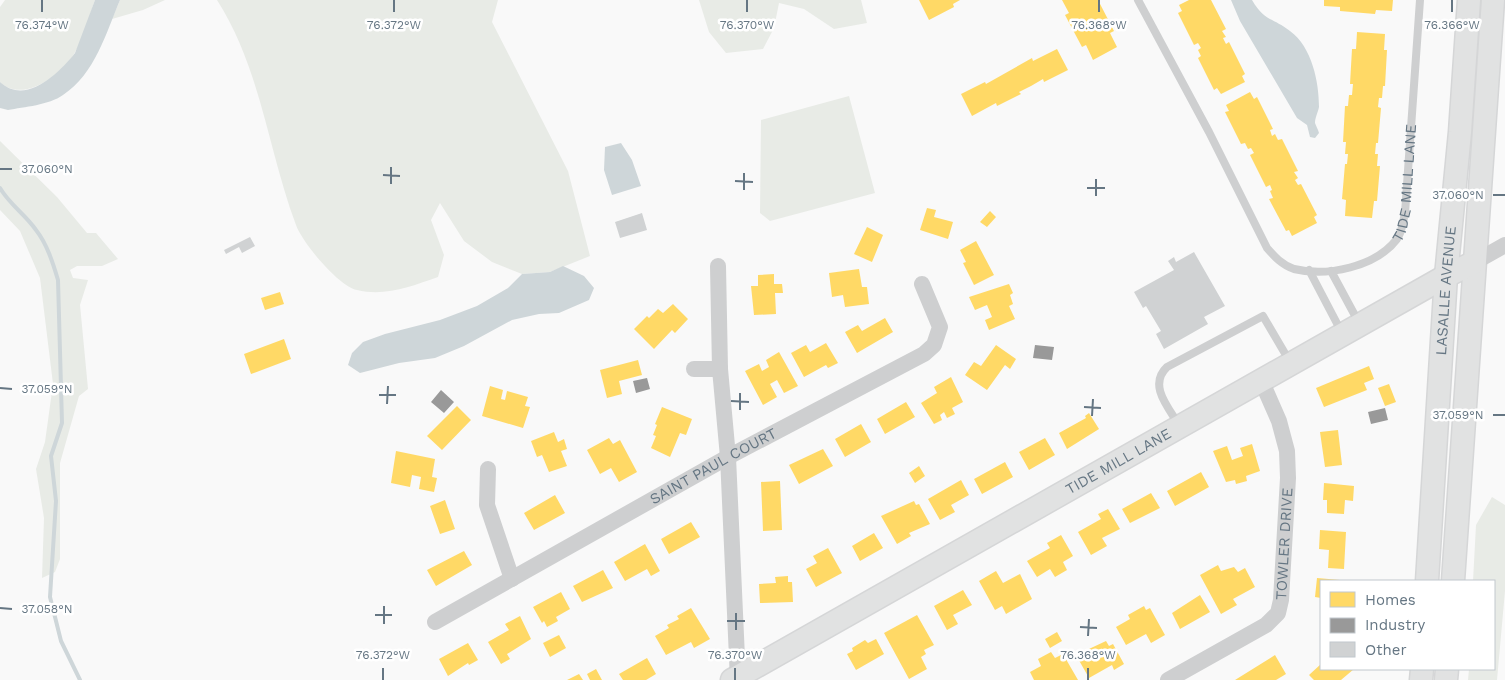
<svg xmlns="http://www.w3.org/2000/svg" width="1505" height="680" font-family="'Work Sans',sans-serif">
	<rect width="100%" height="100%" fill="#f9f9f9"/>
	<path fill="#e8ebe6" d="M5,0H95C89,16 83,40 74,54C61,75 23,104 0,82V7Z
		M120,0H165L143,10L112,19Z
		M217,0H498L492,22L568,171L590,256L550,272L522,274L492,262L464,241L440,203L431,220L444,255L438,277C412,286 385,297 357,290C338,286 302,242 296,225C268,150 261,69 217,0Z
		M699,0H861L867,23L834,29L804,9L779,3L774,28L763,49L726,53L709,32Z
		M849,96L875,193L770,221L760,213L761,120Z
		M0,141L57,197L87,233H96L118,259L102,266H77L70,270L73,278L88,280L80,305L88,389L79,396L60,463V559L55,572L42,578L44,518L36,469L45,442L53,384L40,278L20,231L0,210Z
		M1492,497L1505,505V591L1497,680H1468L1469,669H1494V581H1473L1476,525Z"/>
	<path fill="#ced6d9" d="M95,0H120C106,33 95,74 63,95C49,105 24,107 8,110L0,108V82C26,106 59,73 75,53Z
		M1231,0H1252C1265,22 1272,17 1290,31C1312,47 1319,82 1319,107C1318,112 1315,118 1315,123C1316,126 1318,129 1319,133L1315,138L1310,137L1307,125L1297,118L1240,21Z
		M621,143L632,160L641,186L612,195L604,170L605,147Z
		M563,266L584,276L594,288L589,300L559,313L539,314L512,320L464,346L435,358L399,363L360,373L348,365L352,353L363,342L385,334L440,320L477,306L508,288L522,274L550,272Z"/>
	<path fill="#ffd966" d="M919,0H960L953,4L954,7L929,20Z
		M1062,0H1098L1114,31L1110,33L1117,47L1093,60L1086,45L1082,47L1065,15L1069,13Z
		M1189,0H1211L1226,29L1222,31L1226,37L1223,38L1226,44L1229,42L1245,74L1242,76L1245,82L1221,94L1217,88L1214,90L1198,58L1201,56L1198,50L1201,48L1198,43L1194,45L1178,13L1182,11L1179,5Z
		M1324,0H1393L1392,11L1376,10L1375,14L1340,11V7L1324,6Z
		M1357,32L1385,34L1384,50H1387L1385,86H1383L1382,98H1379L1378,107L1381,108L1378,143H1376L1375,154H1378L1377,166H1380L1377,201H1374L1372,218L1345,216L1346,200L1342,199L1345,164H1347L1348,154H1345L1346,142H1343L1345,106H1348L1349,95H1352L1353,84H1350L1352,49H1356Z
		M1057,49L1068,70L1044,82L1043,79L1031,86L1019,92L1021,94L997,106L996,103L972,116L961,94L985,82L986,84L1032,58L1033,61Z
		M1250,92L1254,99L1257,97L1273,129L1270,130L1272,136L1275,134L1278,140L1282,139L1298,171L1294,172L1298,178L1295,180L1298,185L1301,184L1317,215L1314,217L1317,223L1292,236L1289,230L1286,231L1269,199L1273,198L1270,191L1272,190L1270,185L1266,187L1250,155L1254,153L1251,148L1248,149L1245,143L1241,144L1225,112L1229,111L1226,105Z
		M927,208L936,210L934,217L953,222L948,239L920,230Z
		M990,211L996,217L987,227L980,222Z
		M867,227L883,235L872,262L854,254Z
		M976,241L994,275L974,285L963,263L966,262L960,250Z
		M859,269L862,287H867L869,304L845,307L843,295L832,297L829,273Z
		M774,274V284H782L783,293H775L776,314L754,315L751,286H758V275Z
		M1009,284L1013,293L1010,295L1013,304L1009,306L1015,319L989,330L985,320L992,317L987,305L975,310L969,297Z
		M280,292L284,304L265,310L261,298Z
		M673,304L688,319L675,333L672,330L654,349L634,329L647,316L649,318L658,309L663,313Z
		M885,318L893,332L857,353L845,332L858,325L862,331Z
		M284,339L291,359L251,374L244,354Z
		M826,343L838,363L828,368L826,365L804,377L791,353L806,345L810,352Z
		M996,345L1016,359L1010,369L1005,365L987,390L965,375L974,362L981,366Z
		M779,352L798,386L784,393L777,380L770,384L777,397L763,405L745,371L759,364L762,371L769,367L766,360Z
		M638,360L642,375L619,381L622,394L607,398L600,370Z
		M1369,366L1374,379L1364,383L1367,390L1324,407L1316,388Z
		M951,377L963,402L952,408L955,414L947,418L944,412L940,415L942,420L934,424L921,403L937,393L934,387Z
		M1389,384L1396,402L1385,406L1378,388Z
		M490,386L503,390L501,399L505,400L507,391L528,397L525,406L530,407L523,428L482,416Z
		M906,402L915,417L885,434L877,419Z
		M457,406L471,420L442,450L427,436Z
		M662,407L692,419L686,435L680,433L670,457L651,448L656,436L653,435L657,425L655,424Z
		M1089,413L1099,429L1067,449L1059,433L1086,418L1085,416Z
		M861,424L871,442L845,457L835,439Z
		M1338,430L1342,465L1325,467L1320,432Z
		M554,432L558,442L564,439L567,449L561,451L567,466L549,472L542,455L537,457L531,441Z
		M609,438L613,444L620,440L637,472L619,482L611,468L600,474L587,450Z
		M1045,438L1055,455L1029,470L1019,452Z
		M1252,444L1260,471L1246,476L1247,481L1236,484L1235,480L1226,482L1213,451L1227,446L1232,460L1243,456L1240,448Z
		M823,449L833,466L799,484L789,465Z
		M396,451L435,459L432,477L437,478L434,492L419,489L421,477L412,475L410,487L391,483Z
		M1005,462L1013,477L982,494L974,479Z
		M919,466L925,476L915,483L909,473Z
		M1201,472L1209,487L1175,506L1167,491Z
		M961,480L969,495L951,505L955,512L940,520L928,499Z
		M780,481L782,530L763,531L761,482Z
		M1324,483L1354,486L1353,501L1345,500L1344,514L1327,513V500H1323Z
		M1151,493L1160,508L1130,523L1122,509Z
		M555,495L565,513L534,530L524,513Z
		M445,500L455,529L440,534L430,506Z
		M914,501L916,505L919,504L930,524L909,533L911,536L897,544L881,516Z
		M1108,509L1120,529L1102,538L1107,546L1091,555L1078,532L1101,519L1098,514Z
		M691,522L700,537L669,554L661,539Z
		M1320,530L1346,532L1344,569L1328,568L1329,550L1319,549Z
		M874,533L883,548L860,561L852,546Z
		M1061,535L1073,556L1063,562L1067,570L1055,577L1050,569L1037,577L1027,561L1050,548L1047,543Z
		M645,544L660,571L651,576L647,569L625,581L614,562Z
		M828,548L842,573L816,587L806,569L817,563L813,556Z
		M464,551L472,565L436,586L427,570Z
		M1218,565L1221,571L1234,567L1238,572L1245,568L1255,587L1233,599L1237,605L1221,614L1200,575Z
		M603,570L613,588L582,602L573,586Z
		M996,571L1003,583L1020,574L1032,599L1006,614L1002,606L995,610L979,581Z
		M788,576V582H792L793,602L760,603L759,584L776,583L775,577Z
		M1317,578L1340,580V581H1321V598L1315,597Z
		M963,590L972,605L953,615L958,624L947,630L934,606Z
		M561,592L570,609L556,617L558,621L547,627L544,621L542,623L533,607Z
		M1200,595L1210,612L1180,629L1172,613Z
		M1144,606L1146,610L1150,608L1165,635L1151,643L1146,634L1126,645L1116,627L1130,619L1128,615Z
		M691,608L710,639L694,648L691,642L666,655L655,636L669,628L667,625L679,619L677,616Z
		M917,615L934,645L924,650L926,654L921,657L927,669L909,679L884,633Z
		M520,616L531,639L507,654L510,659L501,664L488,642L509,630L505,624Z
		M1057,632L1062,641L1050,648L1045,639Z
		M559,635L566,648L550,657L543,643Z
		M876,639L884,654L856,670L847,654L853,651L852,648L865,640L868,643Z
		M1106,641L1109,646L1113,644L1124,664L1114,670L1112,665L1089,678L1076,655Z
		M468,643L478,660L469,665L468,663L448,676L439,659Z
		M1051,652L1055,658L1063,654L1078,680H1034L1030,672L1041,666L1038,659Z
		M1275,655L1286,674L1276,680H1235Z
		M647,658L656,674L646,680H623L619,674Z
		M1321,664V669H1354L1341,680H1314L1309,675Z
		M596,669L602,680H590L587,674Z
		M579,674L583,680H567Z"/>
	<path fill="#999" d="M1035,345L1054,347L1052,360L1033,358Z
		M647,378L650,389L636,393L633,381Z
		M441,390L454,402L444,413L431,402Z
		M1385,408L1388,420L1371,424L1368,412Z"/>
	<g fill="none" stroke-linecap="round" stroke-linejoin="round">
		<path stroke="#ced6d9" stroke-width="4" d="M0,188C10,205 25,214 36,230C47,244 53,263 58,280L62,423L51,456L56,501L50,597L61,641L80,680"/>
	</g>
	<path fill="#d0d2d3" d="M642,213L647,230L620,238L615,222Z
		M250,237L255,246L242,253L239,247L226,254L224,250Z
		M1194,252L1225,306L1204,317L1208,324L1164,349L1156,334L1161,331L1146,306L1143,308L1134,292L1174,270L1168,261L1174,257L1176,262Z"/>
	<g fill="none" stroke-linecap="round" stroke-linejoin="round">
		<defs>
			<g id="secondary">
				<path id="s4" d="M1427,581L1446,276L1460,132L1469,0"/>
				<path d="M1453,581L1493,0"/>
				<path id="s5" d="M732,680L1446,276L1473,263"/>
				<path d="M1421,680L1422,669"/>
				<path d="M1446,680L1447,669"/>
			</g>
		</defs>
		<use href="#secondary" stroke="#d5d6d7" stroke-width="25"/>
		<g stroke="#cecfd0" stroke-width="8">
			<path id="s1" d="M1138,0L1209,132L1267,248C1275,257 1282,265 1294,269C1327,277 1376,267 1397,239C1402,233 1403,221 1405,213L1420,0"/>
			<path d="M1309,270L1342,333"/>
			<path d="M1331,271L1359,323"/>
			<path d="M1179,425C1168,407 1148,385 1167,367L1263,316L1290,362"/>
		</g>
		<g stroke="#cecfd0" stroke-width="16">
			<path d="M1473,263L1505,245"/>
			<path d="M718,266L720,369L728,457L738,680"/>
			<path d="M694,369H720"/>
			<path d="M488,469L487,505L512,579"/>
			<path id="s2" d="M435,622L728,457L924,354L934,345L940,327L922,284"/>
			<path id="s3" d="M1168,680L1266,625L1278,613L1281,600L1288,478L1287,451L1279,421L1261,380"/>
		</g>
		<use href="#secondary" stroke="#e1e2e2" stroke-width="22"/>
	</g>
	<path fill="none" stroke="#657683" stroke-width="2" d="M42,12V0M394,12V0M747,12V0M1099,12V0M1452,12V0M0,169H12M383,175L400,176M735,181L753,182M391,184V167M1087,188H1105M744,190V173M1493,195H1505M1096,196V179M0,388L12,389M379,395H396M731,401L749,402M387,404L388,386M1084,407L1101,408M740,410V393M1493,415H1505M1092,416L1093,399M0,608L12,609M375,615H392M727,621H745M384,624V606M1080,627L1097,628M736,630V613M1088,636L1089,619M383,680V668M735,680V668M1088,680V668"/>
	<g text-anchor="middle" stroke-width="5" stroke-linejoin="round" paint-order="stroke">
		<g font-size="15" fill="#657683" stroke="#fff">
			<text dy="5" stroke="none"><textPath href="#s1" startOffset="484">TIDE MILL LANE</textPath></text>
			<text dy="5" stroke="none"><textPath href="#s4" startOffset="291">LASALLE AVENUE</textPath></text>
			<text dy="5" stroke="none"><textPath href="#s5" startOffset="444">TIDE MILL LANE</textPath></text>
			<text dy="5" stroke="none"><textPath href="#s2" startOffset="319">SAINT PAUL COURT</textPath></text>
			<text dy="5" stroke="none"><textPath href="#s3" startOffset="199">TOWLER DRIVE</textPath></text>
		</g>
	</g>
	<g font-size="12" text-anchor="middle" fill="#657683" stroke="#fff" stroke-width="5" stroke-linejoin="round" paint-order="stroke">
		<text x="42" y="29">76.374°W</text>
		<text x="394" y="29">76.372°W</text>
		<text x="747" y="29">76.370°W</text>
		<text x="1099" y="29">76.368°W</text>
		<text x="1452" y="29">76.366°W</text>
		<text x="47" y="173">37.060°N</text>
		<text x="1458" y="199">37.060°N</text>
		<text x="47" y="393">37.059°N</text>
		<text x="1458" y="419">37.059°N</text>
		<text x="47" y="613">37.058°N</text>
		<text x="383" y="659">76.372°W</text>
		<text x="735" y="659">76.370°W</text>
		<text x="1088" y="659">76.368°W</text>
	</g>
	<rect x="1320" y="580" width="175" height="90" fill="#ffffff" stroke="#c1c8cd"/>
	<rect x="1330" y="592" width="25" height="15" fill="#ffd966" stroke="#c1c8cd"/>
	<text x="1365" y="605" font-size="15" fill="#657683">Homes</text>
	<rect x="1330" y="618" width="25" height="15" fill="#999999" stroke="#c1c8cd"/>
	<text x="1365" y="630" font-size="15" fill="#657683">Industry</text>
	<rect x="1330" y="642" width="25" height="15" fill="#d0d2d3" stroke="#c1c8cd"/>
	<text x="1365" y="655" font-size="15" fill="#657683">Other</text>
</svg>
